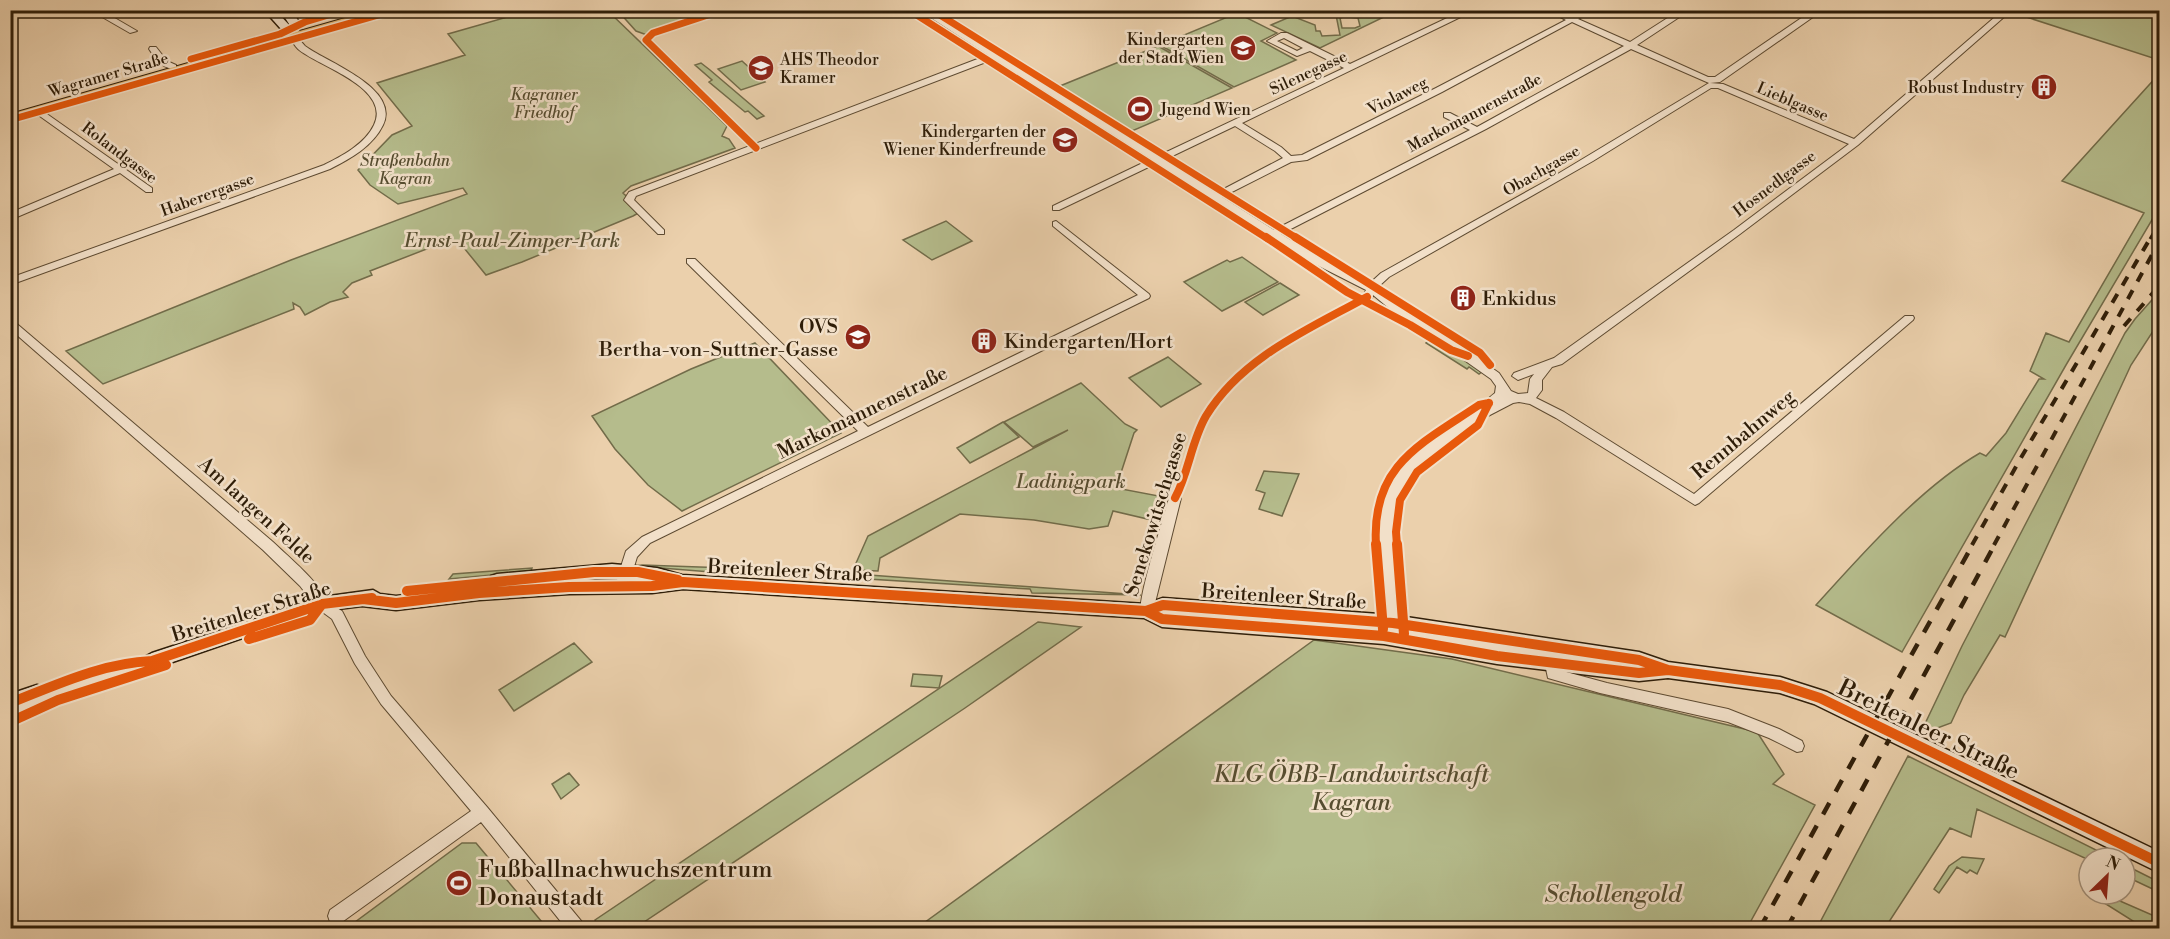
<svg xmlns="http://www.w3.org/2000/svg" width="2170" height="939" font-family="'Libre Bodoni',serif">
	<rect width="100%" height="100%" fill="#ebd0ac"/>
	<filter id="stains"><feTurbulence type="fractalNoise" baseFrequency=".00333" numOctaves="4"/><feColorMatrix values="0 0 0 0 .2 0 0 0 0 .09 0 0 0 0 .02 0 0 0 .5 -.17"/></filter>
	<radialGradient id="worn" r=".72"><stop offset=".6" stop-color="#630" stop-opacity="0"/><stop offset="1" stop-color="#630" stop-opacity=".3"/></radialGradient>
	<path fill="#b5bc8c" stroke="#726c4a" stroke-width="1.5" d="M2021,10L2159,11V60L2017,14Z
		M528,11H608L727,126L722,136L729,139L735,148L631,186L623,193L642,211L633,216L522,262L486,275L460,243H442L370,271L372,275L352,283L343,292L348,297L330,302L305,315L300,307L293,303L294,309L103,384L66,351L291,260L467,194L463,188L398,204L370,185L358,170L392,135L412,126L377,83L465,55L448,34Z
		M618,11H720L647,35L636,31Z
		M1348,11L1388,15L1320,48L1271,25L1292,16L1315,25L1316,31H1320L1322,36L1340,35L1336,15H1344V17L1340,18L1342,28H1355L1360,26L1358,18L1349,17Z
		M1237,13L1277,33L1261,41L1296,60L1234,87L1160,45Z
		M1158,46L1232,88L1132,131L1060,86Z
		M742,61L765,82L741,90L718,69Z
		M701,63L710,70L764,116L757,119L748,111L745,112L709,82L712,80L695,65Z
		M2159,74V208L2066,365L1902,652L1816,605C1862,554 1921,487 1980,453L1986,456L2006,433L2039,379H2044L2030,371L2046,333L2069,342L2144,213L2062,181Z
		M946,221L972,241L932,260L903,240Z
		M1242,257L1278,282L1222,311L1184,282L1227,260L1230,262Z
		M1280,283L1299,295L1263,315L1245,302Z
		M2159,292V322L2131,365L2005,637L2000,635L1964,695L1951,723L1932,730L1923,728L1962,646L2125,333L2135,319Z
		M1431,339L1483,371L1479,374L1469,367L1467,369L1426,343Z
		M755,343L841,433L682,511L648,485L615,449L592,416L691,369Z
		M1168,357L1201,384L1161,407L1129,378Z
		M1081,383L1125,424L1137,430L1134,433L1116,488L1164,497L1156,521L1113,511L1108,526L1089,529L1034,520L960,514L880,558L878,571L853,570L868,536L1068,430L1033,447L1004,422Z
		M1003,422L1019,437L970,463L957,448Z
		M1264,471L1299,474L1282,516L1259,509L1265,493L1256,490Z
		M642,565L783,570L782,574L738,571L736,574L636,566Z
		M532,568L531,571L522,572L449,579L453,574Z
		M869,575L1141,595L1032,593L1030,589L868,579Z
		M1038,622L1081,627L965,708L635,928H598L595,920Z
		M1314,640L1452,659L1757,732L1784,774L1773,784L1815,805L1747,928H917Z
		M574,643L592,662L514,711L499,690Z
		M913,674L942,676L939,688L911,686Z
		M1908,756L2112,858L2089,860L1977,809L1971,837L1950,828L1885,928H1817Z
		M569,773L579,785L561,799L552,784Z
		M462,843H476L547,928H347Z
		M1962,857L1984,859L1977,874L1970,870L1967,873L1957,867L1939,893L1934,889L1949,866Z
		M2125,865L2159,882V892L2125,876Z
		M2090,894H2104L2159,918V928H2144Z"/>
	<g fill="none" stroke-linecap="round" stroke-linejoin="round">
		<defs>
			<path id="minor" d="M90,10H101L137,31L130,33Z
				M919,10H929L1158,156L1344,68L1310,51L1297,56L1267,41L1281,33H1287L1350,64L1464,10H1475L1242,123L1281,147L1291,156L1302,155L1436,88L1566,20L1547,10H1559L1572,16L1583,10H1594L1578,19L1630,42L1680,10H1690L1637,45L1708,77H1715L1813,10H1823L1720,82L1710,83L1723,84L1854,139L2003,10H2012L1858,145L1740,234L1562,364L1552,367L1542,380V390L1536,398L1564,412L1694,494L1905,316H1913L1914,318L1913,320L1699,503L1695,505L1556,418L1530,404L1519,402L1513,403L1488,416L1441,447L1416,468L1404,484L1396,501L1392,522V543L1400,630L1398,634L1393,636L1388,634L1386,630C1382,567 1362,499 1419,452C1432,442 1446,432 1460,423C1466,419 1475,415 1480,410C1486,403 1485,400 1495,393L1496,386L1491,379L1447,348L1390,313L1389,311L1390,309L1373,295L1372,298H1364L1363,296L1366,290L1309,261L1157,163L1059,210H1053V206L1151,159L994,59L636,196L634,200L664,230V234H658L624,200L629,192L988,55ZM1572,22L1624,46L1477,127L1450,113H1444V117L1470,130L1274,230L1222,197L1291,162L1307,160L1442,92ZM1284,38L1303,48L1297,51L1277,41ZM1631,49L1709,83L1546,181L1381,273L1369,284L1317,257L1281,234L1486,129ZM1711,88H1718L1849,144L1734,230L1554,358L1514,373L1512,376L1518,380L1534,374L1530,379L1528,393L1518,394L1511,391L1499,373L1455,342L1406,313L1397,303L1377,288L1389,277L1593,161ZM1235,126L1275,151L1283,158L1216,193L1164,160Z
				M291,35H297C299,39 302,43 305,46C326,62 401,88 383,125C373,146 350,159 330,169L10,285V278L324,165C342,156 365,144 374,125C392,87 317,66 298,49C295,46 292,41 290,37Z
				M150,47H156L167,61L176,65V69C162,69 156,59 149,49Z
				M37,107L152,188V192H146L120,173L10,220V213L114,169L34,112L33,110Z
				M1056,221L1149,294L1150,296L1149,298L650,543L637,557L629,583L624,584L619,583L617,579L626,551L642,537L858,431L687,263V259H695L868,427L1138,295L1053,226V222Z
				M1175,493L1179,495L1181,498L1153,611L1151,615L1146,616L1141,615C1136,602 1164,517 1169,498L1171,495Z
				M322,599L342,611L365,656L391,696L487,807L582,922L584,928H566L481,822L342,922L336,924L330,922L328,916L330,910L471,811L381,704L355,664L332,619L317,608L315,604L317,600Z
				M1550,649L1555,651L1559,670L1607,683L1728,709L1779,729L1802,741L1804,746L1802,751L1797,752L1769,738L1728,722L1600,693L1548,678L1543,655L1545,651Z"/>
			<path id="tertiary" d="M10,318L273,542C293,561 317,580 329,604L327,608L322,610L317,608L300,586L263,550L10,329Z"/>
			<path id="secondary" d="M264,10H275L291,27L280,10H291L302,26L297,34L300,37L298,39H290Z
				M612,564L657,568L682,575L1146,604L1163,598L1393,615L1639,652L1668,662L1780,677L1827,692L2160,852V873L1814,704L1780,693L1668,678L1639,681L1497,664L1384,644L1162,627L1144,618L683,589L652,593L569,594L479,600L396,610L362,606L322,611L158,667L144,676L55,706L10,724V694L37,685L44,687L46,692L131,664L152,653L322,597L373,590L380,594L396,596L490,585L488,581L491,576L497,574ZM612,578L630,579L580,580Z"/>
			<path id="primary" d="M373,10H393L10,122V114Z"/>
		</defs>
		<use href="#minor" stroke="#5d4a31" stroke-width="2"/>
		<use href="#tertiary" stroke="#5d4a31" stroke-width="2"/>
		<use href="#secondary" stroke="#2e1d08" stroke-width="3"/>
		<use href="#primary" stroke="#2e1d08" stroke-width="2"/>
		<use href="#minor" fill="#f2e0c9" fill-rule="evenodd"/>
		<use href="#tertiary" fill="#f2e0c9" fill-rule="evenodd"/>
		<use href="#secondary" fill="#f2e0c9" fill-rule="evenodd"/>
		<use href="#primary" fill="#e6b876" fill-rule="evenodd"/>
		<path stroke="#2e1d08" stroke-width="3" stroke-dasharray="8 8" stroke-linecap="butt" d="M2150,239L2160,222"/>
		<path stroke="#2e1d08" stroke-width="4" stroke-dasharray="10 10" stroke-linecap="butt" d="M2124,326L2160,285
			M1972,545L2022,456L2151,237
			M1994,545L2160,240"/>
		<path stroke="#2e1d08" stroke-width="4.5" stroke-dasharray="13 13" stroke-linecap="butt" d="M1760,928L1973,544
			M1787,928L1995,544"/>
		<defs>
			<path id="cycleway-far2" d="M723,10L653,33L646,40L756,148
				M909,10L1268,239
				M932,10L1298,239
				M191,59L280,34L305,22L345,10
				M10,120L396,10"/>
			<path id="cycleway-far1" d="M1266,237L1347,292L1410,325L1451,350L1468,356
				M1295,237L1480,353L1490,365
				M1175,498C1189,472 1191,442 1206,416C1242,357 1309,329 1367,297
				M1376,545C1371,465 1421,444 1479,405L1489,403
				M1397,545L1396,532L1400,500L1417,472L1478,425L1489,403"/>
			<path id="cycleway" d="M1376,544L1383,629
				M1397,544L1404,634
				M407,591L594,572H638L678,580
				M363,599L396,603L479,593L569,587L652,586L683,582L1146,611L1162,619L1384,636L1497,656L1639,673L1668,670
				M1146,611L1163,605L1393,623L1639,660L1668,670L1780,685L1820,698L2160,863
				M249,639L310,620L322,604
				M10,703C56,685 102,663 152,661L322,604L372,598
				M10,722L58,700L166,665"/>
		</defs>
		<use href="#cycleway-far2" stroke="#f2e0c9" stroke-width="10"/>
		<use href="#cycleway-far1" stroke="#f2e0c9" stroke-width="12"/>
		<use href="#cycleway" stroke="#f2e0c9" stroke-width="14"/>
		<use href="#cycleway-far2" stroke="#e8590c" stroke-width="7"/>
		<use href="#cycleway-far1" stroke="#e8590c" stroke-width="8"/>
		<use href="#cycleway" stroke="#e8590c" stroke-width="10"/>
	</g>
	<defs>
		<symbol id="school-disc" viewBox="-11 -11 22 22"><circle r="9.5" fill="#8f2418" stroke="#f2e0c9"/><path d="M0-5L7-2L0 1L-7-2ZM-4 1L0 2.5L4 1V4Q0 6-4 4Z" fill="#fff"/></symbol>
		<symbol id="building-disc" viewBox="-11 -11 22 22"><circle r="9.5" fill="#8f2418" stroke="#f2e0c9"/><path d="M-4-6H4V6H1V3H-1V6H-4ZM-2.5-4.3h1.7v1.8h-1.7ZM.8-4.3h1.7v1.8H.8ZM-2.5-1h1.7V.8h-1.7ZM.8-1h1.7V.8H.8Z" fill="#fff"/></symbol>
		<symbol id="stadium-disc" viewBox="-11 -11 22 22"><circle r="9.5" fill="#8f2418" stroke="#f2e0c9"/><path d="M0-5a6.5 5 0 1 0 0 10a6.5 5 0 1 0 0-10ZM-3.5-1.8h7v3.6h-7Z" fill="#fff"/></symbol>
	</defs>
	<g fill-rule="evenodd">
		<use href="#school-disc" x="1228" y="33" width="30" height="30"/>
		<use href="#school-disc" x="746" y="53" width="30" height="30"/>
		<use href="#building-disc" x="2029" y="72" width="30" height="30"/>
		<use href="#stadium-disc" x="1125" y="94" width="30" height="30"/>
		<use href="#school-disc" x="1050" y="125" width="30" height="30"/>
		<use href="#building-disc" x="1448" y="283" width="30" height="30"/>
		<use href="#school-disc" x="843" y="322" width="30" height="30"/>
		<use href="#building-disc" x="969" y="326" width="30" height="30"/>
		<use href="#stadium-disc" x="444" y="868" width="30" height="30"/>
	</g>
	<g text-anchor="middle" stroke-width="5" stroke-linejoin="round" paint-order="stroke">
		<g font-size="16" fill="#2e1d08" stroke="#f2e0c9" text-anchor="end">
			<text x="1224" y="45">Kindergarten<tspan x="1224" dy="18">der Stadt Wien</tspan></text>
			<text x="780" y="65" text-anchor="start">AHS Theodor<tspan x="780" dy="18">Kramer</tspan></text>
			<text x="2024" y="93">Robust Industry</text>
			<text x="1160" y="115" text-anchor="start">Jugend Wien</text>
			<text x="1046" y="137">Kindergarten der<tspan x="1046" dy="18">Wiener Kinderfreunde</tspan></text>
		</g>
		<g font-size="16" fill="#2e1d08" stroke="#f2e0c9">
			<text transform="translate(1308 72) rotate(-25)" y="6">Silenegasse</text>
			<text transform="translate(108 74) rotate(-16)" y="6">Wagramer Straße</text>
			<text transform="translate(1397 95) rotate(-27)" y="6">Violaweg</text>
			<text transform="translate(1793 101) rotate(23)" y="6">Lieblgasse</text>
			<text transform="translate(1474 112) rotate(-28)" y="6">Markomannenstraße</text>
			<text transform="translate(120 152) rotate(37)" y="6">Rolandgasse</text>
			<text transform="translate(1541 170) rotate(-30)" y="6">Obachgasse</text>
			<text transform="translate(1774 183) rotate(-37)" y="6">Hosnedlgasse</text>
			<text transform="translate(207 194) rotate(-20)" y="6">Haberergasse</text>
		</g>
		<g font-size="16" font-style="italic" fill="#564d30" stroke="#f2e0c9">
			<text x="544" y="100">Kagraner<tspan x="544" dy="18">Friedhof</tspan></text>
			<text x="405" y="166">Straßenbahn<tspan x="405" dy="18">Kagran</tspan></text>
		</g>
		<g font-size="20" font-style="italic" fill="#564d30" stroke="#f2e0c9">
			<text x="512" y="247">Ernst-Paul-Zimper-Park</text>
			<text x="1071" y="488">Ladinigpark</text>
		</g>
		<g font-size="20" fill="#2e1d08" stroke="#f2e0c9" text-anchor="start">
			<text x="1482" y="305">Enkidus</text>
			<text x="838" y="333" text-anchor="end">OVS<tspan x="838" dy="23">Bertha-von-Suttner-Gasse</tspan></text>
			<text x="1004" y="348">Kindergarten/Hort</text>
		</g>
		<g font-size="20" fill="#2e1d08" stroke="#f2e0c9">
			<text transform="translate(862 412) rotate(-26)" y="7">Markomannenstraße</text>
			<text transform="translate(1743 434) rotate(-40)" y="7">Rennbahnweg</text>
			<text transform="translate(257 510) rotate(42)" y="7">Am langen Felde</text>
			<text transform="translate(1155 514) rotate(-73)" y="7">Senekowitschgasse</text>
			<text transform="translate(790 570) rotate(3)" y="7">Breitenleer Straße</text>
			<text transform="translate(1284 596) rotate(4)" y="7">Breitenleer Straße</text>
			<text transform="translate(251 611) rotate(-17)" y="7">Breitenleer Straße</text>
		</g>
		<g font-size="24" fill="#2e1d08" stroke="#f2e0c9">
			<text transform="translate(1929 729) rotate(26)" y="8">Breitenleer Straße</text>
		</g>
		<g font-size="24" font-style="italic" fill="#564d30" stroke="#f2e0c9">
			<text x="1351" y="782">KLG ÖBB-Landwirtschaft<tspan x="1351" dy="28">Kagran</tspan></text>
			<text x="1613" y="902">Schollengold</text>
		</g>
		<g font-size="24" fill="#2e1d08" stroke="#f2e0c9" text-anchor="start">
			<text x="478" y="877">Fußballnachwuchszentrum<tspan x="478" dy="28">Donaustadt</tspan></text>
		</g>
	</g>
	<rect width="2170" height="939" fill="none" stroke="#ebd0ac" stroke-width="36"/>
	<rect x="12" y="12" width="2146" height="915" fill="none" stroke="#2e1d08" stroke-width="3"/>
	<rect x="18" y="18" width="2134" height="903" fill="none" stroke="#2e1d08" stroke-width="1.5"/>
	<g transform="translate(2107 876) rotate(25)"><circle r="28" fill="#f2e0c9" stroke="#a4927c" stroke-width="1.5"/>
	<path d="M0-4.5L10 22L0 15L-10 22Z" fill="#8f2418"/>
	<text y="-9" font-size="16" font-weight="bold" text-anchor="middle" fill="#2e1d08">N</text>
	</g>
	<rect width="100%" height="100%" filter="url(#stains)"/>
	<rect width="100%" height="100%" fill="url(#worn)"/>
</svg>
